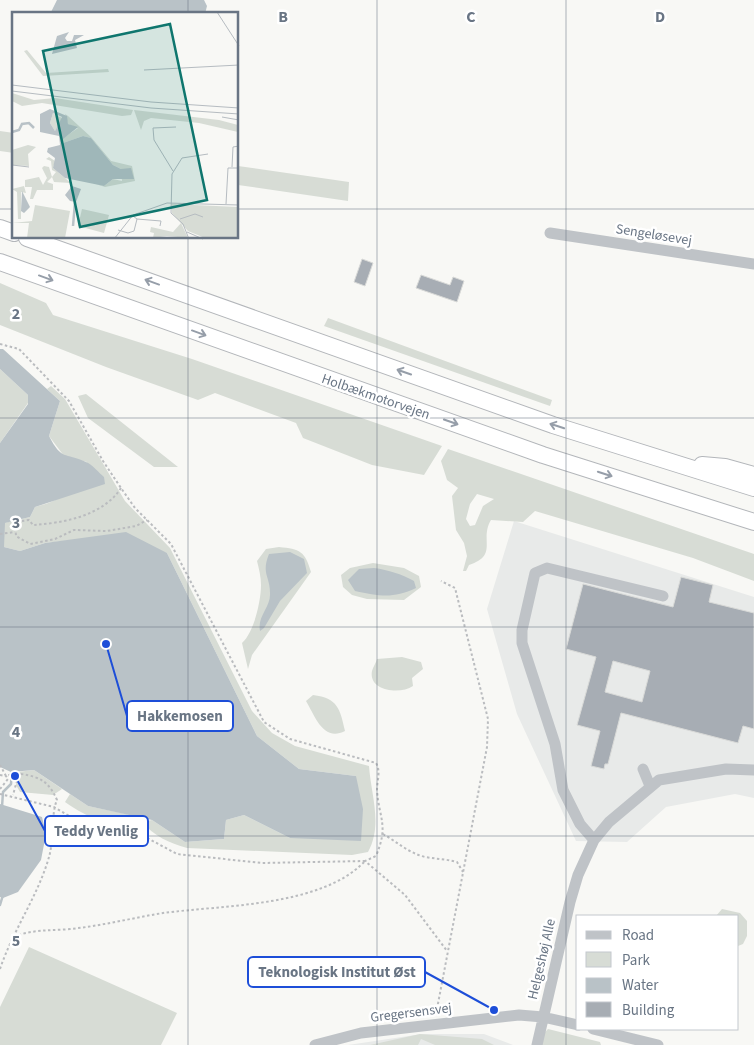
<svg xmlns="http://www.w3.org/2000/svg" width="754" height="1045" font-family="'Source Sans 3',sans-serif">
	<rect width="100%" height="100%" fill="#f8f8f5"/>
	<path fill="#e8eae9" d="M514,521L754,597V798L735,794L666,807L627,842L576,841L517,714L487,609Z
		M422,1034H484L513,1045H348Z"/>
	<path fill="#d7dcd5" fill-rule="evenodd" d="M0,131L14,133V153L0,151Z
		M238,166L349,182L348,201L238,185Z
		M0,283L46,303L53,315L192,359L442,446L424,475L372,465L303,438L296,423L215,393L198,400L106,367L0,325Z
		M328,318L552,400L550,406L324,326Z
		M0,369L28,395V403L0,443Z
		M51,386L65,399L125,501L170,548L252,711L272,733L295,746L369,766C371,795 383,825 368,852L352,855L187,848C169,843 154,836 142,822L152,820L185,842L224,839L226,820L244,815L290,838L356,776L299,769L257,736L167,553L84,539L45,543L20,551L4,547V523L30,517L35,507C69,498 70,490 87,462L64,456L49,436L60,401L47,389Z
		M86,394L178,467H154L88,418L78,396Z
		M448,449L754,554V581L693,558L535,511L523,522L491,520C479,540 499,555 469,565L466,571H463L467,556L464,543L456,530L452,496L458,488L447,480L441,461ZM477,494L494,499L483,506L475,525L470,526L466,519L470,504Z
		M279,547C300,549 305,551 311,572L252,655L248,669L242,643C254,632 261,601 261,585C261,577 259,569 257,561L266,549Z
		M373,563L404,568L419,576L421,587L404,600L367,599L352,595L343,587L341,575L350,568Z
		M402,657L421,662L423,669L412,678L413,686C400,695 368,691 372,671C373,667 376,663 377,659Z
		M313,695C338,698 340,709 345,731C323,742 315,716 306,701Z
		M34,770L62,789L53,795L20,792L16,785L17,772Z
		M70,794L88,806L136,816L131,824C100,821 91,820 65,802Z
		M722,909L740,913L747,921V936L743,944L738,946V916H716Z
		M29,947L177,1013L161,1045H0V1007Z
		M548,1029L600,1042L601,1045H541L545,1032Z
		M420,1034L482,1039L494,1045H435L421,1039L418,1045H370Z"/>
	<path fill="#b9c2c7" d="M57,0H204L207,6L205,14H50Z
		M0,349H3L60,401L49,436C62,461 64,452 86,462C93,465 99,473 104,477L105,484L35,507L30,517L5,523L4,547L20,551L45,543L126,532L167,553L257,736L299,769L356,776L363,809L361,841L290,838L244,815L226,820L224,839L185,842L152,820L88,806L34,770L11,772L0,767V443L28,404V395L0,369Z
		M290,552L304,559L307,573L280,601L264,628L260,631C257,616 271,607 270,593C270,576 261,574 269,554Z
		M374,568C389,570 401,574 414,581L416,588C393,599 379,596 355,591L348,580L359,569Z
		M0,804L42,817L46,834L41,860L18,892L3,898L0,897Z"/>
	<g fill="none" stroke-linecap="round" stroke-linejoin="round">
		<path stroke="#b9c2c7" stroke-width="2.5" d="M2,807L3,792L11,784L12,769
			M0,905L3,895"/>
	</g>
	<path fill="#a7adb4" stroke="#d9dad8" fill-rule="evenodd" d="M362,259L373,263L365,286L354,282Z
		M421,275L450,285L453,277L464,281L457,302L416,288Z
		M681,577L713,585L709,602L754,613V729L743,726L738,743L621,713L608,764H605L604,769L591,766L600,731L577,725L596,657L566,649L583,584L673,607ZM613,661L650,671L642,702L605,692Z"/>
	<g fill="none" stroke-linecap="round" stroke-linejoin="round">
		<defs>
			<path id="highway" d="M0,228L14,233
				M27,238L553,425L754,488
				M0,262L543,455L754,522
				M702,465L725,467L754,475"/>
		</defs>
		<use href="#highway" stroke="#b3b6ba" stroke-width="18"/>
		<path stroke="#babcbf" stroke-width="2" stroke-dasharray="2.5 2.5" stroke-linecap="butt" d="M0,344L19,349L69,401L103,461L121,488L135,508L171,544L264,722L290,739L376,763C381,771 377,781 377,790C379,819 389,825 376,856L365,861L405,895L447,951
			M121,488C103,516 63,523 33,525L29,520L15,522L16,536L30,544L55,539L74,530L107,531L136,526L147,520
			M0,534L15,532
			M0,765L6,776L16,773L20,775
			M0,775L6,776L8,779L0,789
			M0,794L54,807L76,820L136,832L177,854L262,863L365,861
			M383,834C397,842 409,853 425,857C436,859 446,859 457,862L463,872
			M14,937C32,929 50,931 70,929C101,926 132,918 163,913C222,905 322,907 365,861
			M0,969C13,930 38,896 49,857C54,840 51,813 57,800C49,782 41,777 21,774L18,777L13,795
			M436,1014L487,747L488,719L455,588L441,581"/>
		<path stroke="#bfc3c7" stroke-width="11" d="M550,233L754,264
			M643,769L650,786
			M594,840L580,824L563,790L555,744L522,643V630L535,573L547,568L663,596
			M593,1029L658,1045
			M315,1045L361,1033L519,1015L543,1017L578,1025
			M537,1045L570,902L578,875L594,840L609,822L659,780L726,769L754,770"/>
		<use href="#highway" stroke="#fff" stroke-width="16"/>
	</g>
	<defs><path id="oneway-shaft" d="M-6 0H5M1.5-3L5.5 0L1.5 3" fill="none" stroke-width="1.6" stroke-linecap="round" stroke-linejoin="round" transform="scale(1.25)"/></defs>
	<g stroke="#969ea9">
		<use href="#oneway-shaft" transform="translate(46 278) rotate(20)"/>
		<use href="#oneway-shaft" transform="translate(152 282) rotate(-160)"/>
		<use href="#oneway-shaft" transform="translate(199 333) rotate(20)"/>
		<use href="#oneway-shaft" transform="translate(404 372) rotate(-161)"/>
		<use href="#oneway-shaft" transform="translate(451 422) rotate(19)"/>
		<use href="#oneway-shaft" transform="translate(557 426) rotate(-162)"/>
		<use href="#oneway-shaft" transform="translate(605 474) rotate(18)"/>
	</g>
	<path fill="none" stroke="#697584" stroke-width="1" stroke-opacity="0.55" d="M188,0V14M377,0V1045M566,0V1045M0,209H14M238,209H754M188,238V1045M0,418H754M0,627H754M0,836H754"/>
	<g text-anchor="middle" stroke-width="5" stroke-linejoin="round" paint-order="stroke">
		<g font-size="14" fill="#697584" stroke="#fff">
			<text transform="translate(654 234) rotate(9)" y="5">Sengeløsevej</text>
			<text transform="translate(376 396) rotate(19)" y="5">Holbækmotorvejen</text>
			<text transform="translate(541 959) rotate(-77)" y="5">Helgeshøj Alle</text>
			<text transform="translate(411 1012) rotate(-7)" y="5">Gregersensvej</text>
		</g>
	</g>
	<g transform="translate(12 12)">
		<rect width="226" height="226" fill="#f8f8f5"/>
		<path d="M15,38L34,61L96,57L97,60L31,64L12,39ZM0,81L22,88L43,86L121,98L119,103L110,104L30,91L10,94L0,89ZM122,98L207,108L226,113V120L187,111L139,106L132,109L129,118ZM41,101L50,106L43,119L38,111ZM53,102L56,104L79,125L99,149L120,154L123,169L93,175L84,172L92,174L101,167L110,169L109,157L101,153L79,126L71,124L51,131L50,127L66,116L56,112ZM16,133L24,135L16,142L17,154L0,153V138ZM37,145L43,149L41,156L59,171L42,170L40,165L35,170L41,172V178H25L21,187H18L20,175H13V168L27,165L31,173L35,166L30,156L32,154L37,155L40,165L44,160L40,158L39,149L34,147ZM12,174L14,181L9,180V207H6L5,180L0,177ZM160,192L226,195V226H193L176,219L160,201ZM23,193L58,199L53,226H15L17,211H0L20,209ZM70,197L97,203L92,221L66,214ZM169,211L176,226L155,224L141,226L142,221L138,220L139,215L161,220Z" fill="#d7dcd5"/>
		<path d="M57,20L53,26L55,29H60L62,23H72L63,28L65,36L40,42L45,24ZM38,97L55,104L56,112L66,115L51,127V131L71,124L79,126L101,153L109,157L119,156L122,167H101L92,174L53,166L41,156L43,146L35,140L36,136L48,133L47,124L28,120V102ZM41,101L50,105L43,119L38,111ZM60,174L69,177L64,190L58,189L53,183ZM10,179L18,195L12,201L9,199Z" fill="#b9c2c7" fill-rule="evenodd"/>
		<path fill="none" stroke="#b9c2c7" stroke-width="2.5" d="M0,120L7,118L10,112L17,111L22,116M61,214L63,190"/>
		<path fill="none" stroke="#b6bcc1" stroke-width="1" d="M205,0L227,34M132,58L227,53M0,73L139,90L227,96M0,79L139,96L227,102M210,105L227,108M0,153L17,155M220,155L221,135L227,134M161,159L142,128L141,116L164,115M214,192L216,156H227M125,207L149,209L148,214M168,207L183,202L191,205M106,218L116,221L122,219L125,207L121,204M175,220L191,227M102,227L121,203L155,191L227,193M177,227L171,212L159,201L160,162L170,146L196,142"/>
		<path fill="#0f766e" fill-opacity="0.15" stroke="#0f766e" stroke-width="2.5" d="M158,12L195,188L68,215L31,39Z"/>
		<rect width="226" height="226" fill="none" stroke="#697584" stroke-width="2.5"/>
	</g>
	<g font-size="16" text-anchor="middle" font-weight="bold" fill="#697584" stroke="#fff" stroke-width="5" stroke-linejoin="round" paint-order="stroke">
		<text x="283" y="22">B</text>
		<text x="471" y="22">C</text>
		<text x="660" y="22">D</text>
		<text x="16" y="319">2</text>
		<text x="16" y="528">3</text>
		<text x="16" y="737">4</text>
		<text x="16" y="946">5</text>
	</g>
	<path fill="none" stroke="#1d4ed8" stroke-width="2" d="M106 644L127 716M15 776L45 831M494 1010L425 972"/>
	<g fill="#1d4ed8" stroke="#fff" stroke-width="2">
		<circle cx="106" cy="644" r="5"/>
		<circle cx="15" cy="776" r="5"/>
		<circle cx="494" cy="1010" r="5"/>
	</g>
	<g fill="#fff" stroke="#1d4ed8" stroke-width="2">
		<rect x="127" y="701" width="106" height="30" rx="5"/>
		<rect x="45" y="816" width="103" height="30" rx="5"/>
		<rect x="248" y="957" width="177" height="30" rx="5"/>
	</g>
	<g font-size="15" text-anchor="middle" font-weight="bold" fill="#697584">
		<text x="180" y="721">Hakkemosen</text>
		<text x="96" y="836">Teddy Venlig</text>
		<text x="337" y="977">Teknologisk Institut Øst</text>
	</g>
	<rect x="576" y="915" width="162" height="115" fill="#ffffff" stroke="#c3c8ce"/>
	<rect x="586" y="931" width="25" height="8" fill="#bfc3c7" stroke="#c3c8ce"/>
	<text x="622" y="940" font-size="15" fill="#697584">Road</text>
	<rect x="586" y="952" width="25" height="15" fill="#d7dcd5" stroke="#c3c8ce"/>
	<text x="622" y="965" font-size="15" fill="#697584">Park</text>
	<rect x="586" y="978" width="25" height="15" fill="#b9c2c7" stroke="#c3c8ce"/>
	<text x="622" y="990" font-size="15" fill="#697584">Water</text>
	<rect x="586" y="1002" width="25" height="15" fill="#a7adb4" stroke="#c3c8ce"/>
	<text x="622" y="1015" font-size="15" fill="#697584">Building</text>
</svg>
